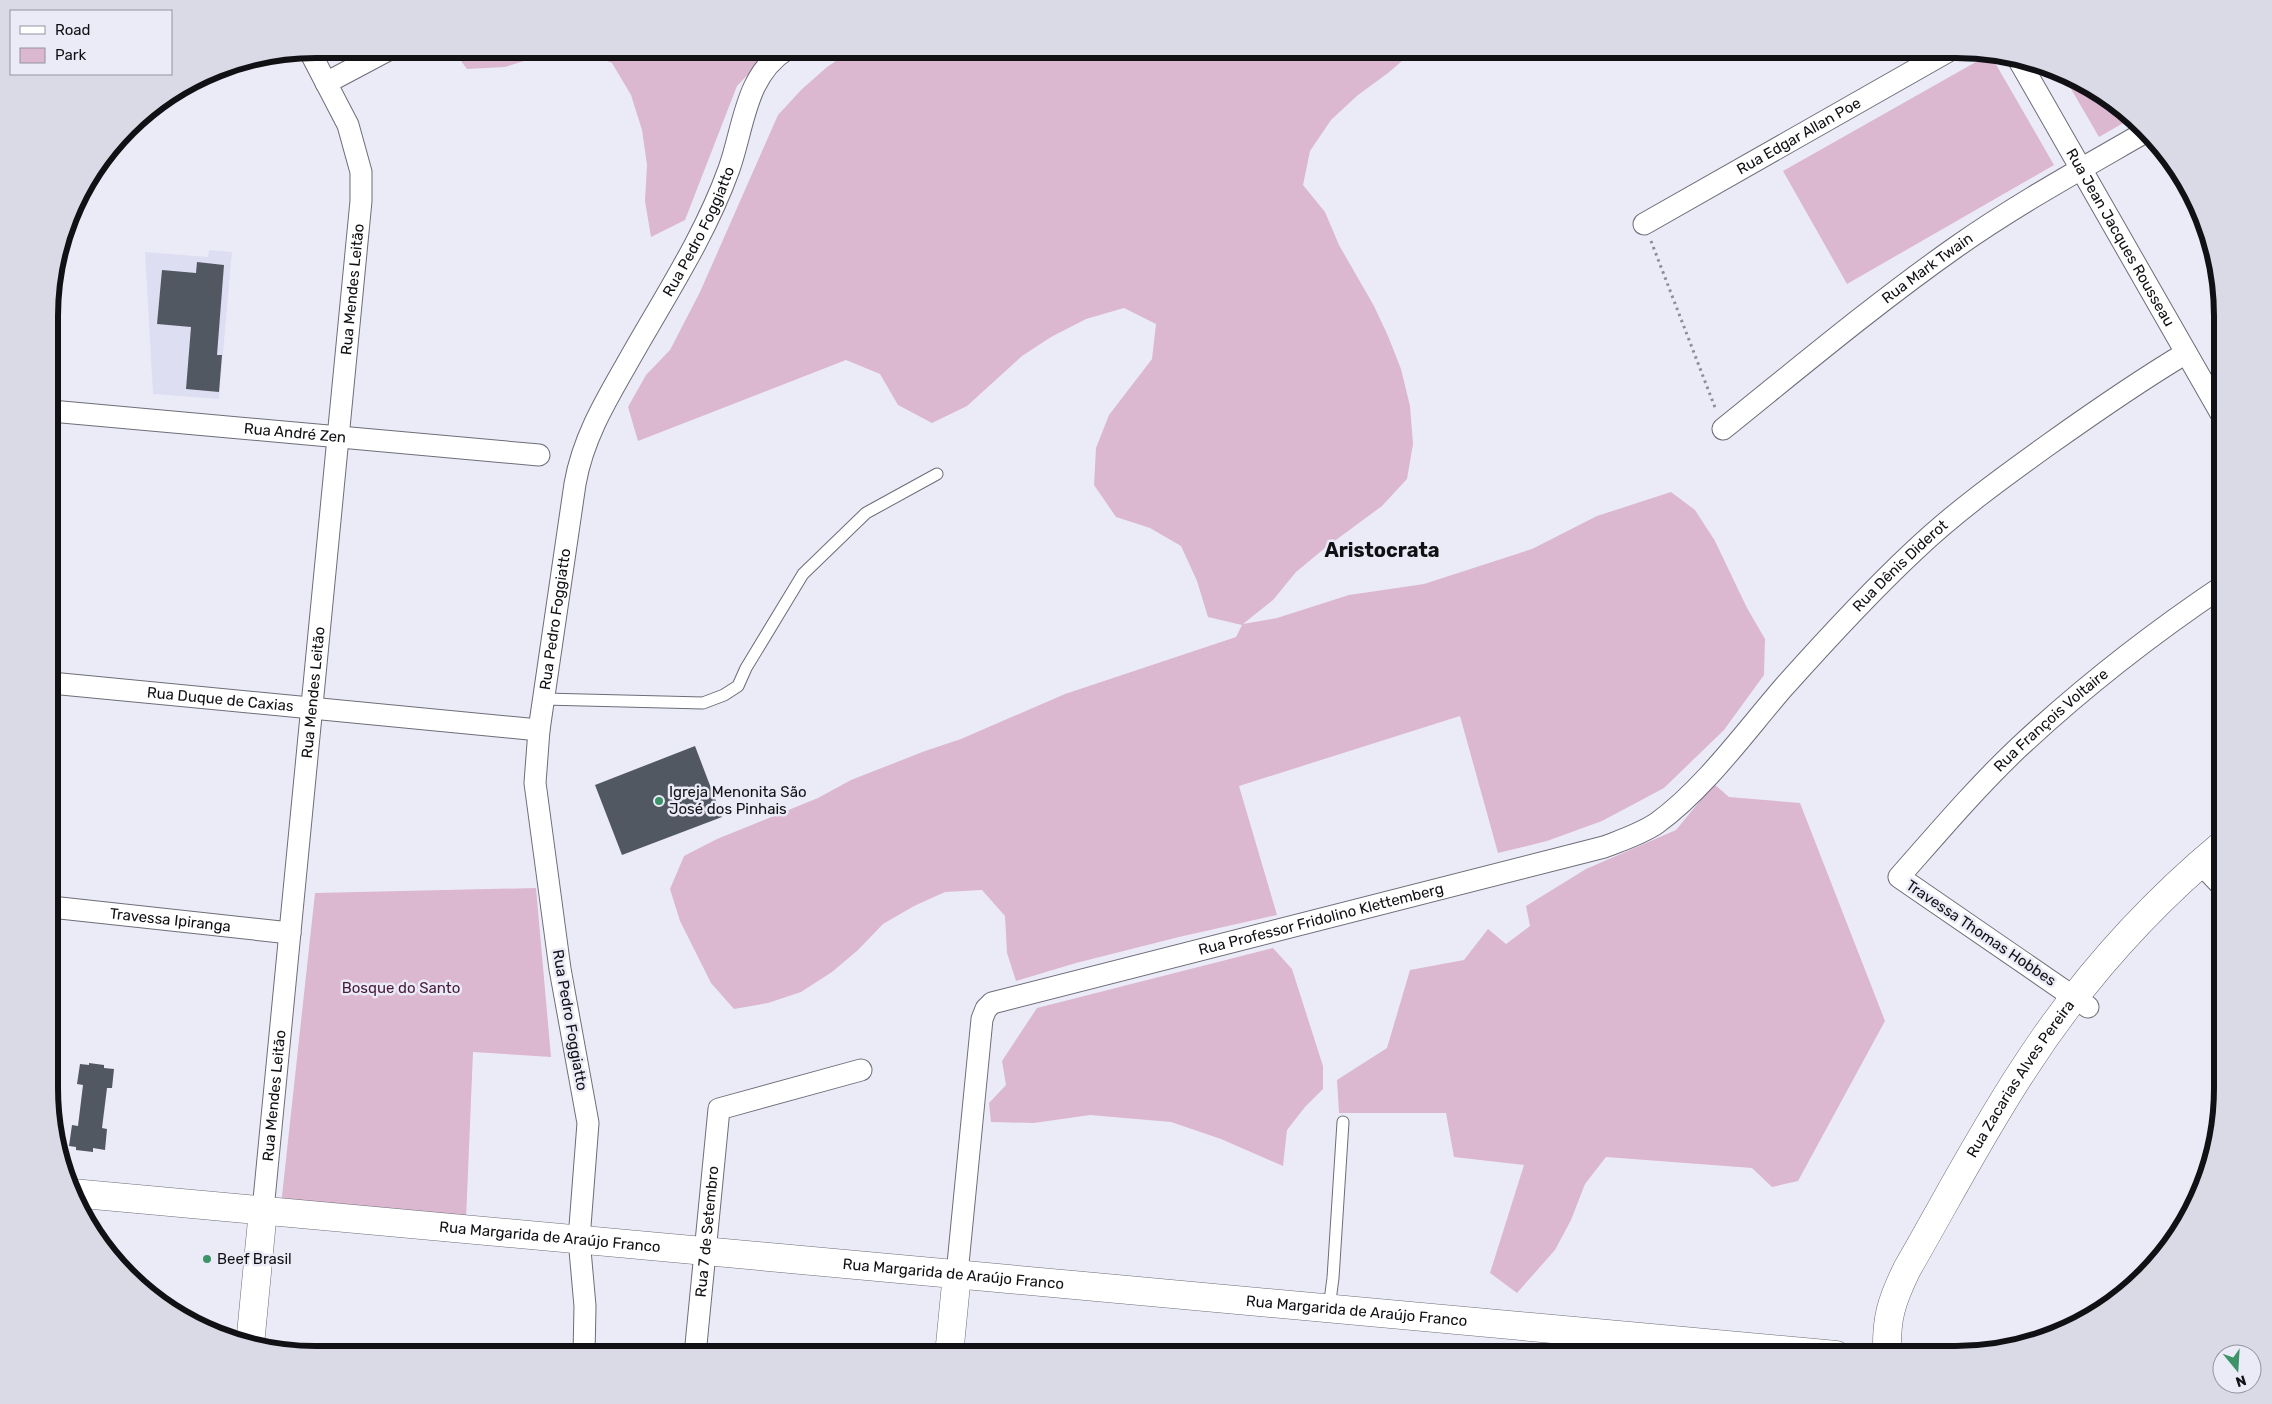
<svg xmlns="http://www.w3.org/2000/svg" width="2272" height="1404" font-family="Rubik,sans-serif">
	<rect width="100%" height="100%" fill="#ebebf8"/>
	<path fill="#dedef2" d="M209,250L232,252L219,399L153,394L145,252L208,257Z"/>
	<path fill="#dcb7d0" d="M452,49H772L737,86L685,220L651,237L645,201L647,165L642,130L631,95L612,63L577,49L540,56L505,67L467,69Z
		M854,49H1416L1388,73L1358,95L1331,120L1310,151L1303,185L1325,212L1339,245L1374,306L1388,336L1401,369L1410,406L1413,444L1407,479L1382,506L1325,548L1296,572L1273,600L1243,624L1277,618L1349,595L1424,584L1532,549L1597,516L1671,492L1695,510L1715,541L1747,608L1765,639L1764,675L1724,730L1664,788L1602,821L1547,841L1498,853L1460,716L1239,786L1277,915L1179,937L1076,963L1016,981L1007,953L1005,916L982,890L945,892L914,906L883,924L858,950L832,972L801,992L768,1003L734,1009L711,983L680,921L670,889L684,856L717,839L818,798L851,780L925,751L961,739L1065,694L1236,637L1242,625L1208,617L1197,581L1181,546L1150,528L1116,517L1094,485L1096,448L1109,415L1152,359L1156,324L1124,308L1086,319L1051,337L1022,356L967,406L932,423L898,405L880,374L846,360L638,441L628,407L646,375L670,350L700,292L778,115L801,90L827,67Z
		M1990,54L2054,165L1847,284L1783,171Z
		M2063,75L2105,94L2132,118L2099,137Z
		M1714,784L1729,797L1800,803L1885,1021L1798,1181L1772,1187L1752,1168L1606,1157L1585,1184L1571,1220L1555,1250L1517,1293L1490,1273L1524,1165L1454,1157L1446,1113H1339L1337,1080L1387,1048L1410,970L1464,960L1488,929L1506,944L1530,926L1526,906L1586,869L1676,830Z
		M536,888L551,1057L473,1052L466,1220L281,1205L315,893Z
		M1273,948L1292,969L1323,1066V1089L1305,1107L1287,1130L1283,1166L1221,1139L1171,1122L1090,1115L1034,1123L991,1122L989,1103L1006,1085L1002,1061L1037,1008Z
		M1552,1350L1567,1355H1527L1529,1352Z"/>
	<path fill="#525862" d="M197,262L224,265L217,355H222L219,392L186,389L191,327L157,324L162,270L196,273Z
		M695,746L722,817L622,855L595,785Z
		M89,1063L104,1065V1068L114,1069L112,1088H107L102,1128L107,1129L105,1150L93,1148V1152L76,1150V1147L69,1146L72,1125L78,1126L83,1085L77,1084L80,1064L89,1065Z"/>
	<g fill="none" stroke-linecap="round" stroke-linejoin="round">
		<defs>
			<path id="lane" d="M544,699L703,703L724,695L738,686L746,668L803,574L866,513L937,474
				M1329,1308L1333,1278L1343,1122"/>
			<g id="street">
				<path id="s1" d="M2017,57L2223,417"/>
				<path d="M326,83L390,49"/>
				<path id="s2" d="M1644,224L1952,49"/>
				<path id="s3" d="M51,411L539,455"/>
				<path id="s4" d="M1723,429C1800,367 1875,304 1956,247C2017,204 2083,168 2147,131"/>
				<path id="s5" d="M51,683L539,730"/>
				<path d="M2200,863L2223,887"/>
				<path id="s6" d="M51,907L290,933"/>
				<path id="s7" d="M2088,1007L1899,877C1937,834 1975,789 2017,749C2081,689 2150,635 2223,586"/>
				<path id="s8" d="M263,1210L361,201V172L348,125L309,50"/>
				<path id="s9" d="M957,1274L982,1019L986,1009L992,1003L1604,847C1622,840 1641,834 1657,823C1704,789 1745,732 1783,688C1825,641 1868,594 1914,551C1955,512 2002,478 2048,445C2093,413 2139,381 2186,353"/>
				<path id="s10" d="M584,1355L585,1306L579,1239L588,1123L560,969L535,783L539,730L575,484C583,438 606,400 629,360C664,298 705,236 729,169C744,127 745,75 787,49"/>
				<path id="s11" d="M695,1355L719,1109L861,1070"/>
			</g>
			<g id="secondary">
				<path id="s12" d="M72,1193L1836,1355"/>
				<path d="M250,1345L263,1210"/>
				<path d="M949,1355L957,1274"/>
				<path id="s13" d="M1887,1355C1886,1318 1891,1302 1907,1269C1945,1203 1981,1134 2023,1070C2077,986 2146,908 2223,844"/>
			</g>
		</defs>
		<use href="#lane" stroke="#6d6d78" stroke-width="13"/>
		<use href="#street" stroke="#6d6d78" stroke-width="23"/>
		<use href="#secondary" stroke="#6d6d78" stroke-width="29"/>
		<path stroke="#8e8e97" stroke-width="3" stroke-dasharray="2.5 4" stroke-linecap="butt" d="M1651,241L1716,410"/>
		<use href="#lane" stroke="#fff" stroke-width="11"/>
		<use href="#street" stroke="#fff" stroke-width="21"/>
		<use href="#secondary" stroke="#fff" stroke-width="28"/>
	</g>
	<g fill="#3c9367" stroke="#ebebf8" stroke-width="2">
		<circle cx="659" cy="801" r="5"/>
		<circle cx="207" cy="1259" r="5"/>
	</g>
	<g text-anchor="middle" stroke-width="5" stroke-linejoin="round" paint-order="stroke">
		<g font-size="15" fill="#111115" stroke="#ebebf8">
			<text dy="5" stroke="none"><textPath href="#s2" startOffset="178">Rua Edgar Allan Poe</textPath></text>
			<text dy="5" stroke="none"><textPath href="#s10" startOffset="1161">Rua Pedro Foggiatto</textPath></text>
			<text dy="5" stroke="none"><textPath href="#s1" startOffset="208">Rua Jean Jacques Rousseau</textPath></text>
			<text dy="5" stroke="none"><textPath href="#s4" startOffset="260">Rua Mark Twain</textPath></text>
			<text dy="5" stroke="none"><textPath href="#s8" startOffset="925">Rua Mendes Leitão</textPath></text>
			<text dy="5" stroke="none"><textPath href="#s3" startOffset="245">Rua André Zen</textPath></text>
			<text dy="5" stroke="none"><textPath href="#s9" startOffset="1320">Rua Dênis Diderot</textPath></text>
			<text dy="5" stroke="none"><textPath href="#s10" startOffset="742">Rua Pedro Foggiatto</textPath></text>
			<text dy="5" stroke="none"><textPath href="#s8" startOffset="520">Rua Mendes Leitão</textPath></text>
			<text dy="5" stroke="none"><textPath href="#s5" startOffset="170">Rua Duque de Caxias</textPath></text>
			<text dy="5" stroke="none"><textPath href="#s7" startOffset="448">Rua François Voltaire</textPath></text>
			<text dy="5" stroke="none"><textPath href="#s9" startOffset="615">Rua Professor Fridolino Klettemberg</textPath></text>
			<text dy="5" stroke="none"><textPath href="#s6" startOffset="120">Travessa Ipiranga</textPath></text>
			<text transform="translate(1981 933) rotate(34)" y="5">Travessa Thomas Hobbes</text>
			<text transform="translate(570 1020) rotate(80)" y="5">Rua Pedro Foggiatto</text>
			<text dy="5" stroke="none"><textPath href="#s13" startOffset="311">Rua Zacarias Alves Pereira</textPath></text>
			<text dy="5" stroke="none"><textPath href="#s8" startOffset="115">Rua Mendes Leitão</textPath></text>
			<text dy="5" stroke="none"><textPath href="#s11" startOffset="124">Rua 7 de Setembro</textPath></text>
			<text dy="5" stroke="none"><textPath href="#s12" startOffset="480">Rua Margarida de Araújo Franco</textPath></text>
			<text dy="5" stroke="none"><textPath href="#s12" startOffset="885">Rua Margarida de Araújo Franco</textPath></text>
			<text dy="5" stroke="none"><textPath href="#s12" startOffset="1290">Rua Margarida de Araújo Franco</textPath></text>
		</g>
		<g font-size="15" fill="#111115" stroke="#ebebf8" text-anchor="start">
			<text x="669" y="797">Igreja Menonita São<tspan x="669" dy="17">José dos Pinhais</tspan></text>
			<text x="217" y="1264">Beef Brasil</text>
		</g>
		<g font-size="15" fill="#471a3c" stroke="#ebebf8">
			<text x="401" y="993">Bosque do Santo</text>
		</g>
		<g font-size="20" font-weight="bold" fill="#111115" stroke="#ebebf8">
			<text x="1382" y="557">Aristocrata</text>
		</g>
	</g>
	<path d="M0 0H2272V1404H0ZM316 58H1956A258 258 0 0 1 2214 316V1088A258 258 0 0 1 1956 1346H316A258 258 0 0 1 58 1088V316A258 258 0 0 1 316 58Z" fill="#dadae6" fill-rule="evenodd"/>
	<path fill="none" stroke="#111115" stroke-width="6" d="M316 58H1956A258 258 0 0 1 2214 316V1088A258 258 0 0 1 1956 1346H316A258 258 0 0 1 58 1088V316A258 258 0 0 1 316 58Z"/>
	<rect x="10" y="10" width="162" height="65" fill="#ebebf8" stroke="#94949d"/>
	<rect x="20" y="26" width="25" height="8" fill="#ffffff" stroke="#94949d"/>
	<text x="55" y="35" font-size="15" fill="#111115">Road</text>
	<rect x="20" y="48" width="25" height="15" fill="#dcb7d0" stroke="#94949d"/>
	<text x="55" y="60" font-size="15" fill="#111115">Park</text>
	<g transform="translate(2237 1369) rotate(162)"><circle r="24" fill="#ebebf8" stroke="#94949d"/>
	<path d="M0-4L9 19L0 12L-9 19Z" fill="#3c9367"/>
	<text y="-8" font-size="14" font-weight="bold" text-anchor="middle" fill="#111115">N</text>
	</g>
</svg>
